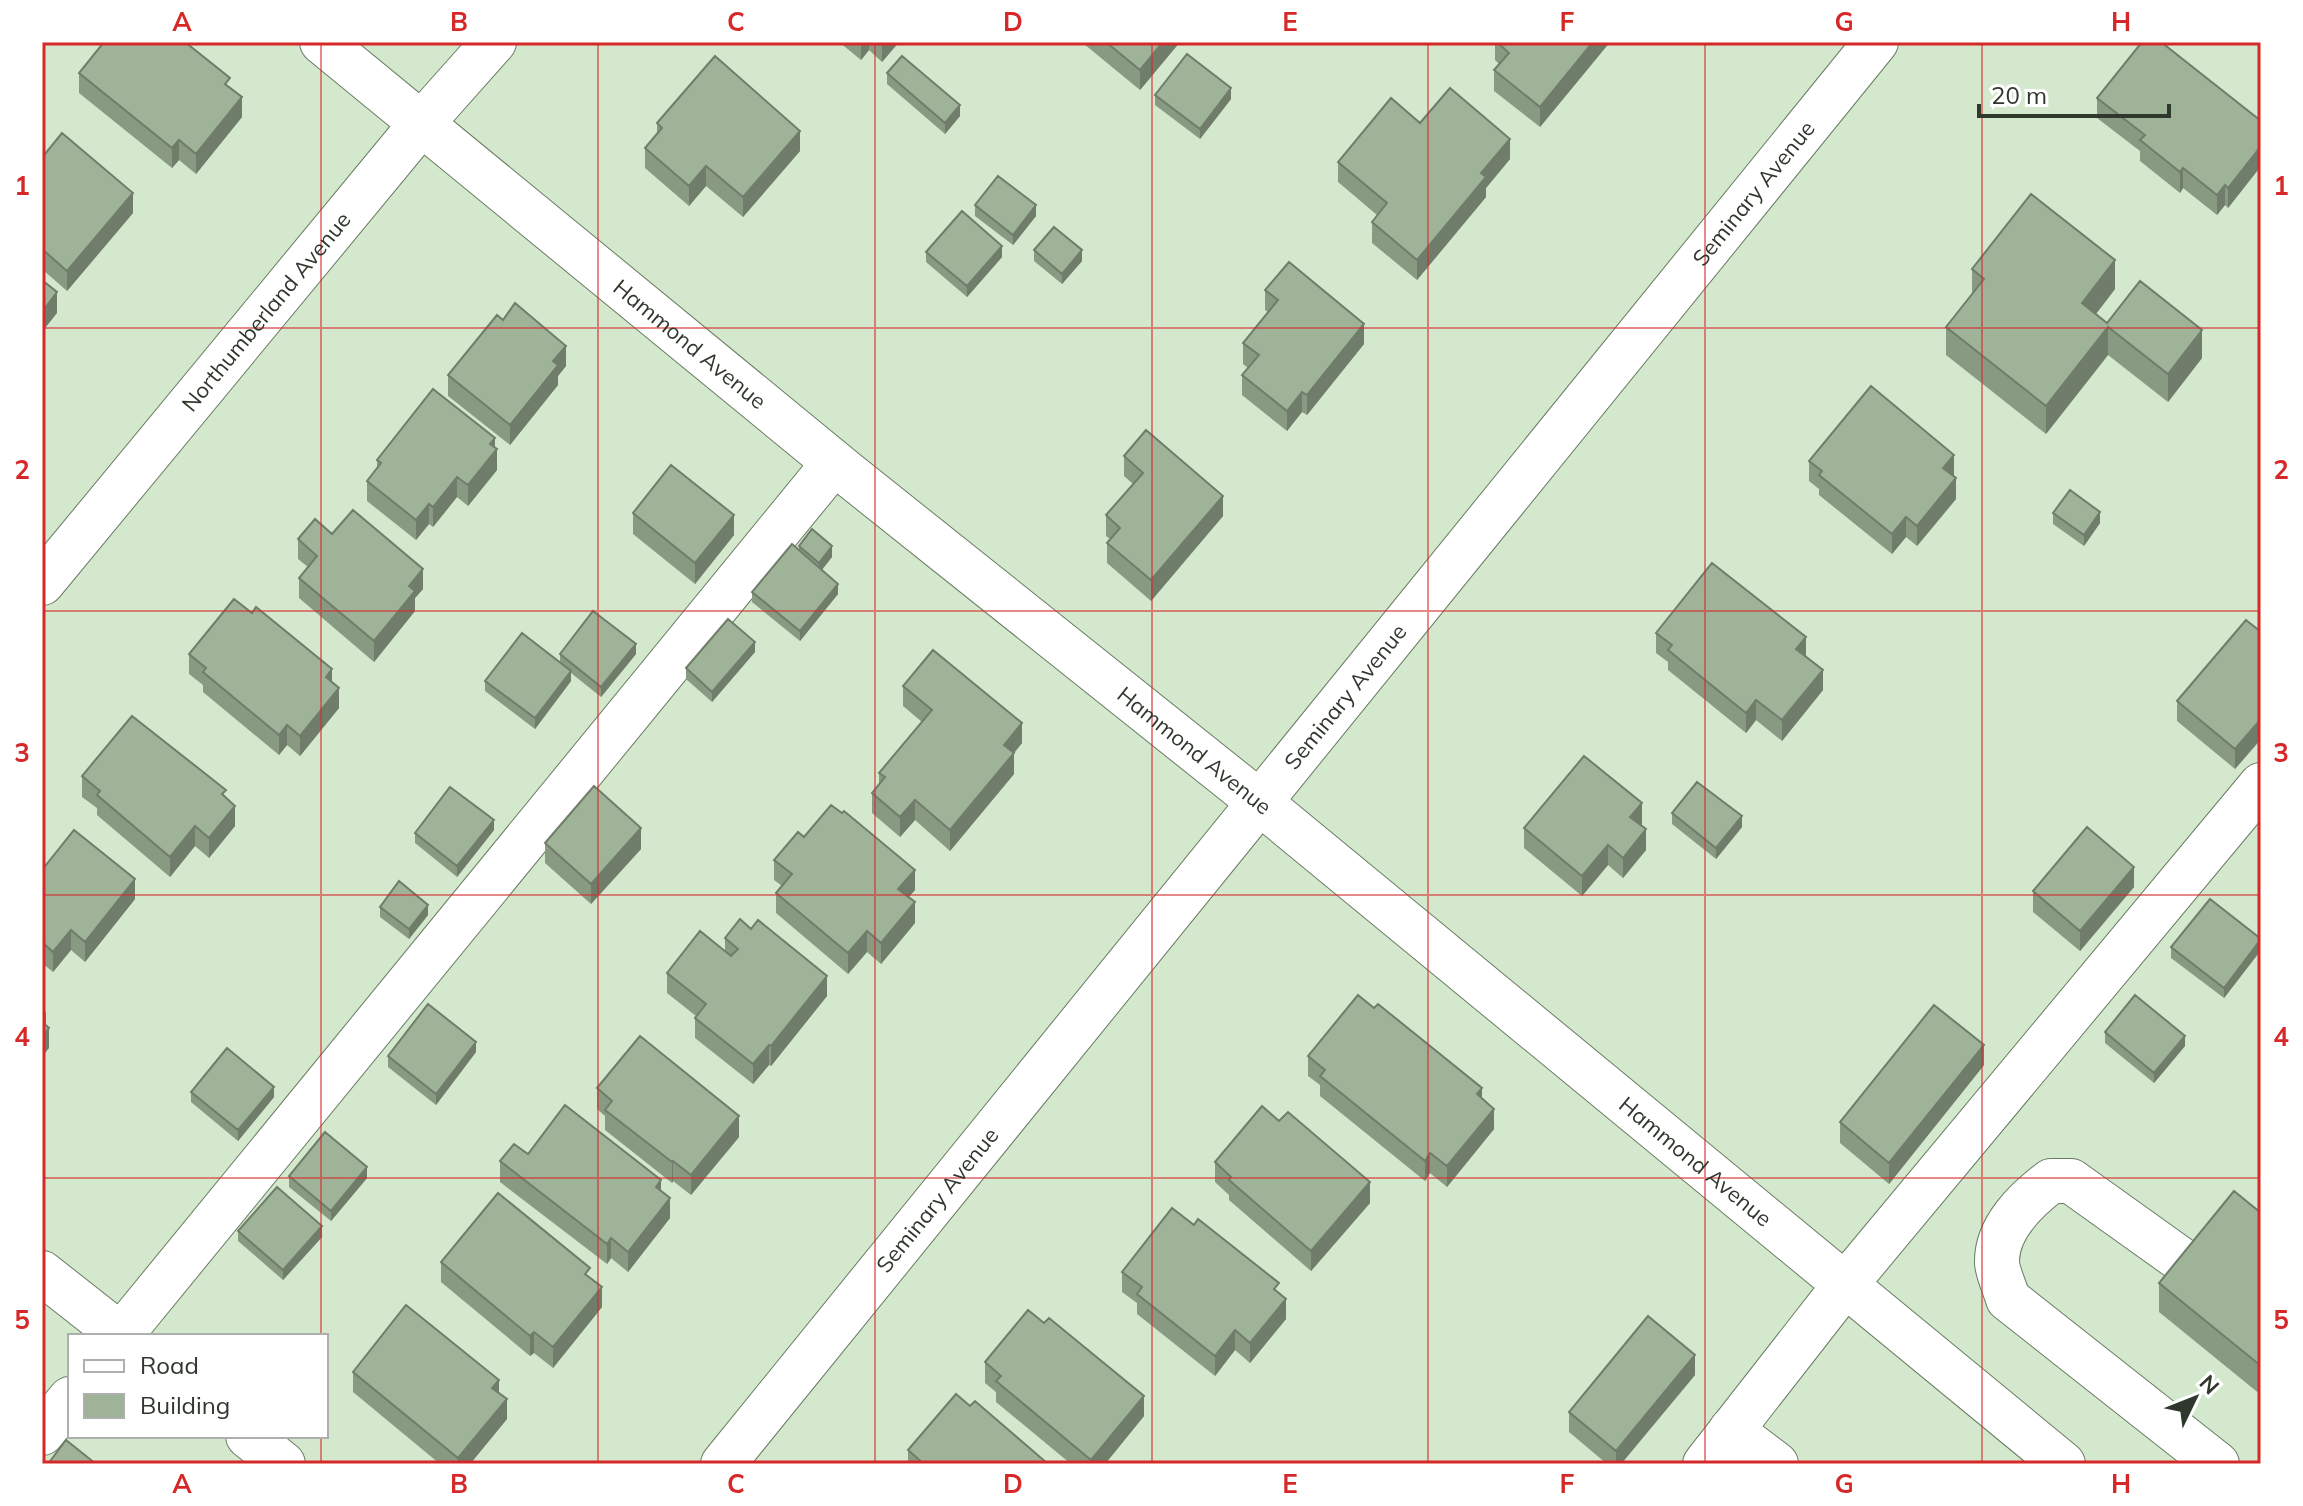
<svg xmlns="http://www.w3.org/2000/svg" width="2303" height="1506" font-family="Mulish,sans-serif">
	<rect width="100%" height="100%" fill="#d3e8cc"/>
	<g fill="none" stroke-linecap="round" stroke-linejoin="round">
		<defs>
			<g id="minor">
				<path id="s1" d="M322,42L847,473L1258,801L2063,1464"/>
				<path id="s2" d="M42,583L421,124L494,42"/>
				<path d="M2194,1269L2071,1181H2051C2026,1200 1996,1228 1997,1263C1998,1274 2005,1288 2008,1299L2217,1464"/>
				<path d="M42,1273L122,1336"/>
				<path d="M120,1336L834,463"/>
				<path d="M1731,1430L1776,1464"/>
				<path d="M42,1433L70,1399"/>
				<path d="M248,1436L283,1464"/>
				<path id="s3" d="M723,1464L1876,42"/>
				<path d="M1705,1464L1844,1286L2261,785"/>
			</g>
		</defs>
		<use href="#minor" stroke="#6a7c63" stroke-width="46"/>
		<use href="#minor" stroke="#fff" stroke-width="44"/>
	</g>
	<path fill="#899a83" d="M839,42H899L882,62L869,50L861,60Z
		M1084,42H1180L1140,90L1084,44Z
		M1495,42H1610L1540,127L1494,91V70L1499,64L1495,60Z
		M79,73L230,88L242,117L196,174L179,160L172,168L79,93Z
		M887,73L960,116L945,134L887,84Z
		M1155,95L1231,99L1200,139L1155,105Z
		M2097,98L2261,121V166L2228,208L2225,205L2217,215L2183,188L2180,193L2140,161V151L2097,118Z
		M657,123L800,151L743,217L706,186L689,206L645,168V148L657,134Z
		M1420,123L1510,159L1486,188V197L1417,280L1372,243V222L1377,215L1338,182V162Z
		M42,151L133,213L67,291L42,269Z
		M975,205L1036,216L1013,245L975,216Z
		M1034,250L1082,261L1062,284L1034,261Z
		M926,252L1002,257L967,297L926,262Z
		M1972,269L2115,289L2096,314L2107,323L2202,358L2168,402L2108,355L2046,434L1946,355V327L1972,295Z
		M1265,290L1364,344L1307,415L1302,412L1287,431L1242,395V375L1248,368L1243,364V343L1268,312L1265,310Z
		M566,366L558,376V385L510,445L448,396V375Z
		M495,448L497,470L468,506L457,497L433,527L429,524L416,540L367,501V481L377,468V460Z
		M1124,456L1223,516L1151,601L1107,563V543L1110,539L1106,536V515L1133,484L1124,476Z
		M1809,461L1954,475L1953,476L1956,499L1917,546L1906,537L1892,554L1819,495V489L1809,481Z
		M633,513L734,535L695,584L633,534Z
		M2053,513L2100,523L2084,546L2053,524Z
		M332,534L423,589L415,598V611L374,662L299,598V578L308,567L298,559V539Z
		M799,546L832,557L822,570L838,594L800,641L752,602V592L799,550Z
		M2261,632V739L2235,769L2177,721V701Z
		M1656,633L1806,656L1823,690L1782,741L1756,720L1746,733L1668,670V662L1656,653Z
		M755,652L712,702L686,679V668Z
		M189,654L332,682L339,708L300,756L287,745L279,755L203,692V685L189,674Z
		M560,654H636L601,697L571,673V681L535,729L485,691V681L560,662Z
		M903,686L1022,743L1014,753V774L950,851L915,820L900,837L872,813V793L879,785V773L922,722L903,706Z
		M82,776L226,798L235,826L209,858L195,846L170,877L97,815V808L82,797Z
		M1672,813L1742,827L1716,859L1672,824Z
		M1642,824L1640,825L1646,850L1623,878L1608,865L1582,896L1524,848V828Z
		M494,830L457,877L415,843V833Z
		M804,837L915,890L908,897L915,923L881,964L867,952L848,974L776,913V893L782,886L774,880V860Z
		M545,843L641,849L591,904L545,863Z
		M42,870L135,899L85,962L71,950L53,972L42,963Z
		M2134,887L2080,951L2033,912V891Z
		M380,907L428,915L409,939L380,917Z
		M725,938L827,996L771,1066L769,1065L753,1084L695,1038V1018L696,1016L667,993V973L725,952Z
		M2171,947L2261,950L2224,998L2171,958Z
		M2105,1032L2185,1046L2154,1083L2105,1043Z
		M476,1052L436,1105L388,1067V1056Z
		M1308,1056L1482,1099L1494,1129L1447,1187L1430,1173L1425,1181L1320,1096V1085L1308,1076Z
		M1984,1065L1889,1184L1840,1143V1122Z
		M597,1088L739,1137L691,1195L673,1181L672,1183L605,1130V1116L597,1109Z
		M191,1092L274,1097L238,1141L191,1102Z
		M528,1154L661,1191L670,1218L628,1272L611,1258L607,1264L500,1182V1161Z
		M1215,1162L1370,1203L1311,1271L1229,1200V1195L1215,1182Z
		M289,1176L367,1178L331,1221L289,1187Z
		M2261,1213V1395L2159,1312V1283Z
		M238,1231L322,1237L283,1280L238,1241Z
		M441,1262L602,1307L553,1368L534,1353L530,1356L441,1282Z
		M1122,1272L1279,1293L1286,1319L1250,1363L1235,1350L1215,1376L1137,1314V1303L1122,1292Z
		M1044,1323L1144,1416L1105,1464H1071L996,1402V1392L985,1383V1362Z
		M353,1372L499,1393L507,1419L470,1464H440L353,1392Z
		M1695,1375L1621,1464H1607L1569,1432V1412Z
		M970,1406L1048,1464H908V1450Z"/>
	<path fill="#6f7d6a" d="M861,42H869V50L861,60Z
		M882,42H899L882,62Z
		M1163,42H1180L1140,90V70Z
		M1593,42H1610L1540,127V107Z
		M1231,88V99L1200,139V129Z
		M242,97V117L196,174V154Z
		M960,105V116L945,134V123Z
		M800,131V151L743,217V197Z
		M1510,139V159L1486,188V197L1417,280V260L1481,173Z
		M179,140V160L172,168V148Z
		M2261,146V166L2228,208V188Z
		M706,166V186L689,206V186Z
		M2183,168V188L2180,193V172Z
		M2225,185V205L2217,215V195Z
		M133,193V213L67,291V271Z
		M1036,205V216L1013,245V235Z
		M1002,246V257L967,297V286Z
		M1082,250V261L1062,284V274Z
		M2115,260V289L2082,332V303Z
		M57,292V313L42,332V312Z
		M1364,324V344L1307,415V395Z
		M2108,327V355L2046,434V406Z
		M2202,330V358L2168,402V374Z
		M566,346V366L558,376V385L510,445V425L553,361Z
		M1302,392V412L1287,431V411Z
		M495,438V452L497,449V470L468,506V485L490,444Z
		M1954,455V475L1943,488V468Z
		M457,477V497L433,527V507Z
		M1956,478V499L1917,546V526Z
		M1223,496V516L1151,601V580Z
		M429,504V524L416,540V520Z
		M2100,512V523L2084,546V535Z
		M734,515V535L695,584V563Z
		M1906,517V537L1892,554V534Z
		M832,546V557L819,573V563Z
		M423,569V589L415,598V611L374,662V641L409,586Z
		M838,584V594L800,641V631Z
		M1806,637V658L1796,649Z
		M755,642V652L712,702V692Z
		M636,644V654L601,697V687Z
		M332,669V689L326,677Z
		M1823,670V690L1782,741V720Z
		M571,671V681L535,729V718Z
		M339,688V708L300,756V736Z
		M1756,700V720L1746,733V713Z
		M2261,719V739L2235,769V749Z
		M1022,723V743L1004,765V745Z
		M287,725V745L279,755V735Z
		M1014,753V774L950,851V830Z
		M915,800V820L900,837V817Z
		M1642,803V824L1630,838V817Z
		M235,806V826L209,858V838Z
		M1742,816V827L1716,859V848Z
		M494,820V830L457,877V866Z
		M195,826V846L170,877V857Z
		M641,828V849L591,904V884Z
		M1646,829V850L1623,878V858Z
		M1608,845V865L1582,896V876Z
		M2134,867V887L2080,951V931Z
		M915,870V890L898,910V889Z
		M135,879V899L85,962V942Z
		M915,902V923L881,964V943Z
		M428,905V915L409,939V929Z
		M71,930V950L53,972V952Z
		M867,931V952L848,974V953Z
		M2261,939V950L2224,998V988Z
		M827,976V996L771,1066V1046Z
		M46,1012V1032L42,1036V1016Z
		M49,1028V1048L42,1057V1037Z
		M2185,1036V1046L2154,1083V1073Z
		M476,1042V1052L436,1105V1094Z
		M769,1045V1065L753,1084V1064Z
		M1984,1045V1065L1889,1184V1163Z
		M274,1087V1097L238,1141V1130Z
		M1482,1088V1108L1477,1094Z
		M1494,1109V1129L1447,1187V1166Z
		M739,1116V1137L691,1195V1175Z
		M1430,1153V1173L1425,1181V1161Z
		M673,1161V1181L672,1183V1162Z
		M367,1167V1178L331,1221V1211Z
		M661,1180V1201L656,1187Z
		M1370,1182V1203L1311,1271V1251Z
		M670,1198V1218L628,1272V1252Z
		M322,1226V1237L283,1280V1270Z
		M611,1238V1258L607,1264V1244Z
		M602,1287V1307L553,1368V1347Z
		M1286,1299V1319L1250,1363V1343Z
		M1235,1330V1350L1215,1376V1356Z
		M534,1332V1353L530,1356V1336Z
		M1695,1355V1375L1621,1464H1616V1451Z
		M499,1380V1400L492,1388Z
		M1144,1396V1416L1105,1464H1091V1460Z
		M507,1399V1419L470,1464H458V1458Z"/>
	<path fill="#9fb398" stroke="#6f7d6a" stroke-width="2" d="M104,42H185L230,78L225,84L242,97L196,154L179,140L172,148L79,73Z
		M1106,42H1163L1140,70Z
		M1497,42H1593L1540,107L1494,70L1509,53Z
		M2142,42H2161L2261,121V146L2228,188L2225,185L2217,195L2183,168L2180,172L2140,140L2145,135L2097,98Z
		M1187,54L1231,88L1200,129L1155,95Z
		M715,56L800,131L743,197L706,166L689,186L645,148L662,128L657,123Z
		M902,56L960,105L945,123L887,73Z
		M1450,88L1510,139L1481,173L1486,177L1417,260L1372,222L1387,203L1338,162L1391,98L1420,123Z
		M62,133L133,193L67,271L42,249V151L45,154Z
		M998,176L1036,205L1013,235L975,205Z
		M2031,194L2115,260L2082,303L2107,323L2140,281L2202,330L2168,374L2108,327L2046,406L1946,327L1984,279L1972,269Z
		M962,211L1002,246L967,286L926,252Z
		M1054,227L1082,250L1062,274L1034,250Z
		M1289,262L1364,324L1307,395L1302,392L1287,411L1242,375L1259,355L1243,343L1278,300L1265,290Z
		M42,280L57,292L42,312Z
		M515,303L566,346L553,361L558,365L510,425L448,375L497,315L503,320Z
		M1871,386L1954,455L1943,468L1956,478L1917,526L1906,517L1892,534L1819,475L1822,471L1809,461Z
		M433,389L495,438L490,444L497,449L468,485L457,477L433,507L429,504L416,520L367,481L381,463L377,460Z
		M1146,430L1223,496L1151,580L1107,543L1120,528L1106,515L1143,473L1124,456Z
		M671,465L734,515L695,563L633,513Z
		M2070,490L2100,512L2084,535L2053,513Z
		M353,510L423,569L409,586L415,591L374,641L299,578L317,556L298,539L315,519L332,534Z
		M812,529L832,546L819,563L799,546Z
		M792,544L838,584L800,631L752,592Z
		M1712,563L1806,637L1796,649L1823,670L1782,720L1756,700L1746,713L1668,650L1672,645L1656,633Z
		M234,599L252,613L256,607L332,669L326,677L339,688L300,736L287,725L279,735L203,672L206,668L189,654Z
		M593,611L636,644L601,687L560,654Z
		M728,619L755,642L712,692L686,668Z
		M2246,620L2261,632V719L2235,749L2177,701Z
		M522,633L571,671L535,718L485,681Z
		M933,650L1022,723L1004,745L1014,753L950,830L915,800L900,817L872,793L885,777L879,773L932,710L903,686Z
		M132,716L226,790L222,794L235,806L209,838L195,826L170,857L97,795L100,791L82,776Z
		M1584,756L1642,803L1630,817L1646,829L1623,858L1608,845L1582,876L1524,828Z
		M1697,782L1742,816L1716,848L1672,813Z
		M594,786L641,828L591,884L545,843Z
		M450,787L494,820L457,866L415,833Z
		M831,805L842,813L844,811L915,870L898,889L915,902L881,943L867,931L848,953L776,893L792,874L774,860L798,832L804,837Z
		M2087,827L2134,867L2080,931L2033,891Z
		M74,830L135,879L85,942L71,930L53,952L42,942V870Z
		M399,881L428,905L409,929L380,907Z
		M2210,899L2261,939L2224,988L2171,947Z
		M740,919L751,929L758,920L827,976L771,1046L769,1045L753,1064L695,1018L706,1004L667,973L700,931L731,956L738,949L725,938Z
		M1358,995L1374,1008L1378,1004L1482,1088L1477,1094L1494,1109L1447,1166L1430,1153L1425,1161L1320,1076L1325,1070L1308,1056Z
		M2135,995L2185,1036L2154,1073L2105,1032Z
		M428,1004L476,1042L436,1094L388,1056Z
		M1934,1005L1984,1045L1889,1163L1840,1122Z
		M42,1022L49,1028L42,1037Z
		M640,1036L739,1116L691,1175L673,1161L672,1162L605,1110L612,1101L597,1088Z
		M227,1048L274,1087L238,1130L191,1092Z
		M565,1105L661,1180L656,1187L670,1198L628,1252L611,1238L607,1244L500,1161L514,1144L528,1154Z
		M1262,1106L1279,1121L1288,1112L1370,1182L1311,1251L1229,1180L1231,1177L1215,1162Z
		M325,1132L367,1167L331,1211L289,1176Z
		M277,1187L322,1226L283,1270L238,1231Z
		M2234,1191L2261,1213V1366L2159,1283Z
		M498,1193L590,1268L585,1274L602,1287L553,1347L534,1332L530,1336L441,1262Z
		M1172,1208L1194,1225L1198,1219L1279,1283L1274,1289L1286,1299L1250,1343L1235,1330L1215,1356L1137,1294L1142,1287L1122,1272Z
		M406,1305L499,1380L492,1388L507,1399L458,1458L353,1372Z
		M1028,1310L1044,1323L1049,1318L1144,1396L1091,1460L996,1381L1001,1376L985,1362Z
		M1648,1316L1695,1355L1616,1451L1569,1412Z
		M956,1394L970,1406L975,1401L1048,1464H924L908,1450Z
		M66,1440L96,1464H48Z"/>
	<path fill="none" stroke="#d62828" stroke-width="2" stroke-opacity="0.55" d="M321,42V1336M598,42V1464M875,42V1464M1152,42V1464M1428,42V1464M1705,42V1464M1982,42V1464M42,328H2261M42,611H2261M42,895H2261M42,1178H2261M321,1436V1464"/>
	<g text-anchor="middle" stroke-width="7" stroke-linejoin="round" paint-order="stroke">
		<g font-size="22" fill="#30382d" stroke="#fff">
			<text dy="8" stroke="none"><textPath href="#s3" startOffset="1636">Seminary Avenue</textPath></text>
			<text dy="8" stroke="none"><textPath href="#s2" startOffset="352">Northumberland Avenue</textPath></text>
			<text dy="8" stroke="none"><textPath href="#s1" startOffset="476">Hammond Avenue</textPath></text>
			<text dy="8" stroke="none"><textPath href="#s3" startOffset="988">Seminary Avenue</textPath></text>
			<text dy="8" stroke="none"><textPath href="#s1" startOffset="1124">Hammond Avenue</textPath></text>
			<text dy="8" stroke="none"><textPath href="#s1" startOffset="1772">Hammond Avenue</textPath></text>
			<text dy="8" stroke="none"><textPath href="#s3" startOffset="340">Seminary Avenue</textPath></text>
		</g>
	</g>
	<rect width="2303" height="1506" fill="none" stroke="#ffffff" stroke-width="88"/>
	<rect x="68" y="1334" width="260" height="104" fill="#ffffff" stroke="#acafab" stroke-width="2"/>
	<rect x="84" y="1360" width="40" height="12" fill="#ffffff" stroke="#acafab" stroke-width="2"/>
	<text x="140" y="1374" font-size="24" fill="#30382d">Road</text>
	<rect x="84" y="1394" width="40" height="24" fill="#9fb398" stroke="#acafab" stroke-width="2"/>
	<text x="140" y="1414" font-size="24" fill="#30382d">Building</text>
	<g transform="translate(2195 1398) rotate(47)" stroke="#ffffff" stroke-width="6" paint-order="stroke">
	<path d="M0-6L14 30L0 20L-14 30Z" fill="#30382d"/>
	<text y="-12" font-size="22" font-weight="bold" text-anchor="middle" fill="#30382d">N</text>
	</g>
	<path d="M1979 104v12h190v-12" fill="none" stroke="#30382d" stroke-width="4"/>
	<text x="1991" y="104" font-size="24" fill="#30382d" stroke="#ffffff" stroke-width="6" paint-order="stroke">20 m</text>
	<rect x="44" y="44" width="2215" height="1418" fill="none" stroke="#d62828" stroke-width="3"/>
	<g font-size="26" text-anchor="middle" font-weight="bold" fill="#d62828">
		<text x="182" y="31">A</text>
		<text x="459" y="31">B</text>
		<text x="736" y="31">C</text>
		<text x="1013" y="31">D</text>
		<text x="1290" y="31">E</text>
		<text x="1567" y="31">F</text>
		<text x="1844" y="31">G</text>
		<text x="2121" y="31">H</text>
		<text x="22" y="195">1</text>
		<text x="2281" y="195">1</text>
		<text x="22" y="479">2</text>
		<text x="2281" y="479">2</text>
		<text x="22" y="762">3</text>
		<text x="2281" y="762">3</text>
		<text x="22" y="1046">4</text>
		<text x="2281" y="1046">4</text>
		<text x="22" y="1329">5</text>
		<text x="2281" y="1329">5</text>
		<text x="182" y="1493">A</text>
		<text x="459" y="1493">B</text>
		<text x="736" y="1493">C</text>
		<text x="1013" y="1493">D</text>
		<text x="1290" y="1493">E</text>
		<text x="1567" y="1493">F</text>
		<text x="1844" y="1493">G</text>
		<text x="2121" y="1493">H</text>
	</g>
</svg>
